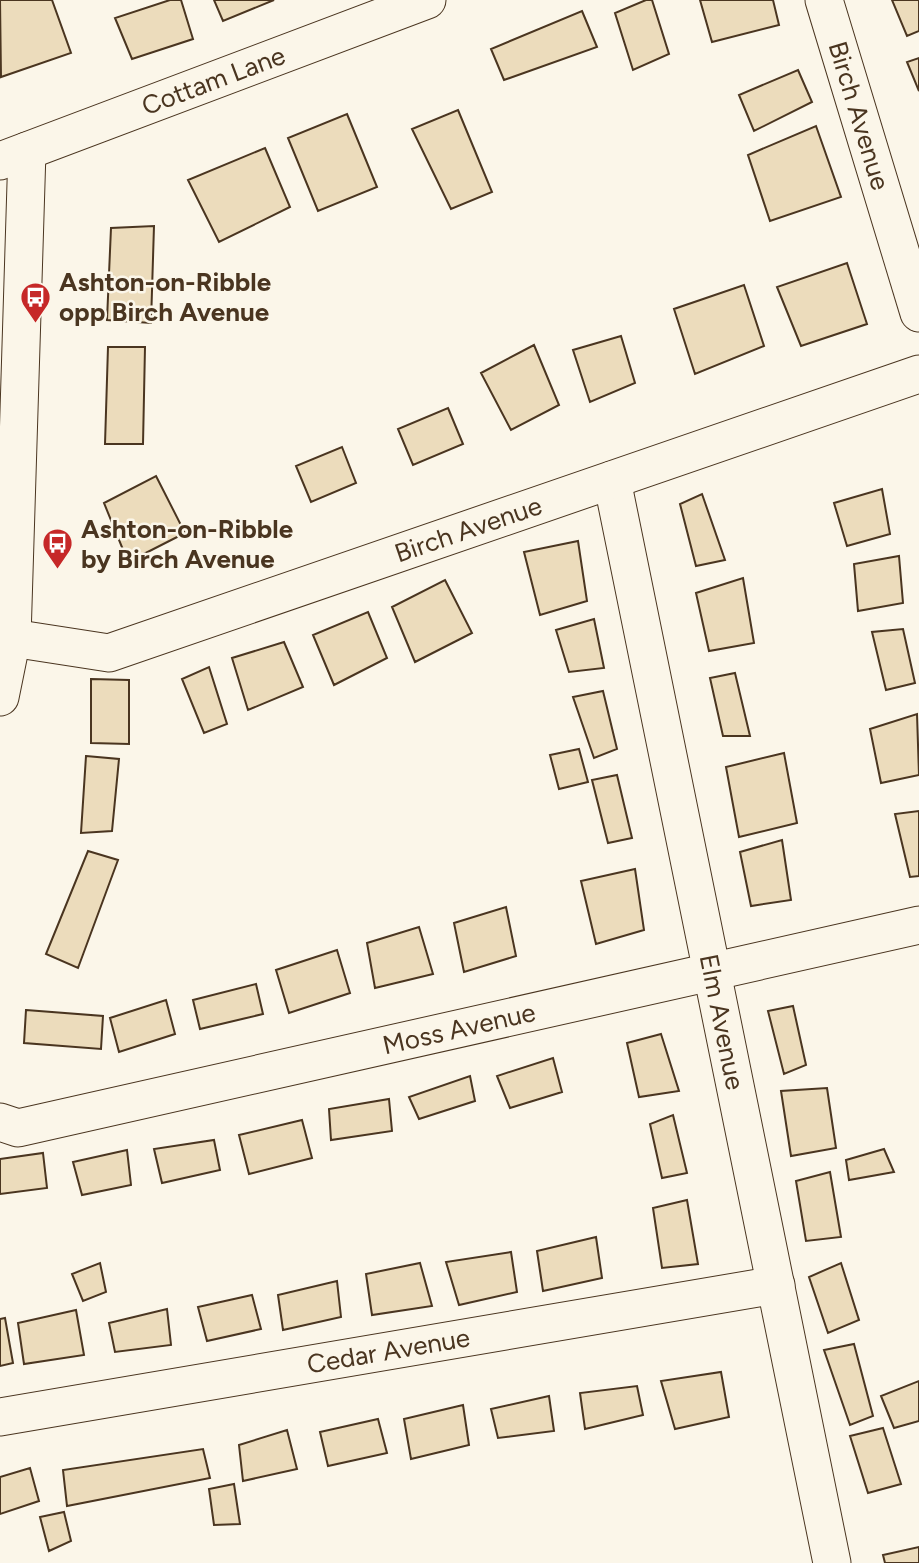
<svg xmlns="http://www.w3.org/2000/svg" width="919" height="1563" font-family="Figtree,sans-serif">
	<rect width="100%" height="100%" fill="#fbf6e9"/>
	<path fill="#ecdcbc" stroke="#4a3520" stroke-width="2" d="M0,0H52L71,53L1,77Z
		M170,0H181L193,39L132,59L115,18Z
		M214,0H274L223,21Z
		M646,0H652L669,54L633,70L615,13Z
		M700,0H773L779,25L712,42Z
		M892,0H919V31L907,36Z
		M582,11L597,47L504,80L491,49Z
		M919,58V91L907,62Z
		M798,70L812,102L754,131L739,95Z
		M458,110L492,192L451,209L412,129Z
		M347,114L377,187L318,211L288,138Z
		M816,126L841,197L770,221L748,155Z
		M265,148L290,207L219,242L188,180Z
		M154,226L151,323L107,320L111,228Z
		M847,263L867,324L801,346L777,287Z
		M744,285L764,346L695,374L674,309Z
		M621,336L635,383L590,402L573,350Z
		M534,345L559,405L511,430L481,373Z
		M108,347H145L143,444H105Z
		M448,408L463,444L413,465L398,429Z
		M342,447L356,483L311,502L296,466Z
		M156,476L185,533L128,562L104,503Z
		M882,489L890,534L847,546L834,503Z
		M702,494L725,560L696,566L680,504Z
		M578,541L587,601L540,615L524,552Z
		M899,556L903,603L858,611L854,564Z
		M743,578L754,643L709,651L696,593Z
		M445,580L472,633L415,662L392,607Z
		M368,612L387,658L334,685L313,635Z
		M594,619L604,668L569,672L556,630Z
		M903,629L915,683L886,690L872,632Z
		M284,642L303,687L248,710L232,658Z
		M209,667L227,724L204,733L182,679Z
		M735,673L750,736H723L710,678Z
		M91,679L129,680V744L91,743Z
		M603,691L617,749L594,758L573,697Z
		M917,714L919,775L881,783L870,729Z
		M579,749L588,782L559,789L550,755Z
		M784,753L797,823L739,837L726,767Z
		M86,756L119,759L112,831L81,833Z
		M617,775L632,838L608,843L592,780Z
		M919,811V876L910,877L895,814Z
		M782,840L791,900L751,906L740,852Z
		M88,851L118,860L78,968L46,954Z
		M635,869L644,930L596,944L581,881Z
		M506,907L516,956L464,972L454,923Z
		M419,927L433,974L375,988L367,943Z
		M337,950L350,993L289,1013L276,970Z
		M256,984L263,1014L200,1029L193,1000Z
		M166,1000L175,1034L119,1052L110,1018Z
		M793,1006L806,1065L784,1074L768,1011Z
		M26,1010L103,1016L101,1049L24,1043Z
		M661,1034L679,1091L639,1097L627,1043Z
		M553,1058L562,1092L510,1108L497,1076Z
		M470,1076L475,1101L419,1119L409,1097Z
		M827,1088L836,1148L791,1156L781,1091Z
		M389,1099L392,1131L331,1140L329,1109Z
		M673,1115L687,1173L662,1178L650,1124Z
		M302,1120L312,1158L249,1174L239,1135Z
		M214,1140L220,1170L162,1183L154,1149Z
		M884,1149L894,1172L849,1180L846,1160Z
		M127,1150L131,1185L82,1195L73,1162Z
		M43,1153L47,1188L0,1194V1159Z
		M830,1172L841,1237L806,1241L796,1181Z
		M687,1200L698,1264L662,1268L653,1208Z
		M596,1237L602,1278L543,1291L537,1251Z
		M511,1252L517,1292L459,1305L446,1262Z
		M100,1263L106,1292L83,1301L72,1274Z
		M420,1263L432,1306L372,1315L366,1274Z
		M841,1263L859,1320L828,1333L809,1277Z
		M337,1281L341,1317L283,1330L278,1295Z
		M252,1295L261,1329L207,1341L198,1307Z
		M167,1309L171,1345L115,1352L109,1323Z
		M76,1310L84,1355L24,1364L18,1323Z
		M5,1318L13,1363L0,1366V1319Z
		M854,1344L873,1416L850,1425L824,1350Z
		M721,1372L729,1417L675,1429L661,1381Z
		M919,1381V1421L894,1428L881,1396Z
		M637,1386L643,1415L585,1429L580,1393Z
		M549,1396L554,1431L498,1438L491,1409Z
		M463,1405L469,1445L411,1459L404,1419Z
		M378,1419L387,1453L328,1466L320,1432Z
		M883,1428L901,1484L868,1493L850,1436Z
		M287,1430L297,1469L243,1481L239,1445Z
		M203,1449L210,1478L67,1506L63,1470Z
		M30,1468L39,1501L0,1514V1477Z
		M234,1484L240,1524L214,1525L209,1489Z
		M64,1512L71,1541L49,1551L40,1517Z
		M919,1547V1563H885L883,1555Z"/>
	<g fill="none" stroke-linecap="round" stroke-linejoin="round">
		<defs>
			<g id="minor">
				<path id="s1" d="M824,0L919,313"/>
				<path id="s2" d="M0,161L427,0"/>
				<path id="s3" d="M612,480L832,1563"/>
				<path id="s4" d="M12,638L109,653L919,374"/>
				<path d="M0,697L12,638L27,151"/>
				<path id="s5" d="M0,1122L18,1128L919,925"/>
				<path id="s6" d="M0,1417L776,1285"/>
			</g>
		</defs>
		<use href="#minor" stroke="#4a3520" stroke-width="39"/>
		<use href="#minor" stroke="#fbf6e9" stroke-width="37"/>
	</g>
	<defs>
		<symbol id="bus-pin" viewBox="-11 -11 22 30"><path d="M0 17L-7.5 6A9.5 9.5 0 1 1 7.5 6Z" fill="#c62828" stroke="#fbf6e9"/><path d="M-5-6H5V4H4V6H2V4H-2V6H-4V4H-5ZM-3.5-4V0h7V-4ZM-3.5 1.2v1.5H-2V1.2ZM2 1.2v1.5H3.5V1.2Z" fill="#fff"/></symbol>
	</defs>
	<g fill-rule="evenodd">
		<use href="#bus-pin" x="18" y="280" width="35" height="47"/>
		<use href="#bus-pin" x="40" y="526" width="35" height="47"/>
	</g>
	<g text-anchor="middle" stroke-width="5" stroke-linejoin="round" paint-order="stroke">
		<g font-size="26" fill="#4a3520" stroke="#fbf6e9">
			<text dy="9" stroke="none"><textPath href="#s2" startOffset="228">Cottam Lane</textPath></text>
			<text dy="9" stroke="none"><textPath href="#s1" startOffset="121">Birch Avenue</textPath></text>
			<text dy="9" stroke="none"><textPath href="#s4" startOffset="478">Birch Avenue</textPath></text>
			<text dy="9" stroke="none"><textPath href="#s3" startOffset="553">Elm Avenue</textPath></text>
			<text dy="9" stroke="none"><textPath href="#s5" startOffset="471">Moss Avenue</textPath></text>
			<text dy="9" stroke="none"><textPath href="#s6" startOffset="394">Cedar Avenue</textPath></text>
		</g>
		<g font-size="26" font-weight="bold" fill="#4a3520" stroke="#fbf6e9" text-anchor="start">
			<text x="59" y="291">Ashton-on-Ribble<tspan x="59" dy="30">opp Birch Avenue</tspan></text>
			<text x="81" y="538">Ashton-on-Ribble<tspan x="81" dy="30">by Birch Avenue</tspan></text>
		</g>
	</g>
</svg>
